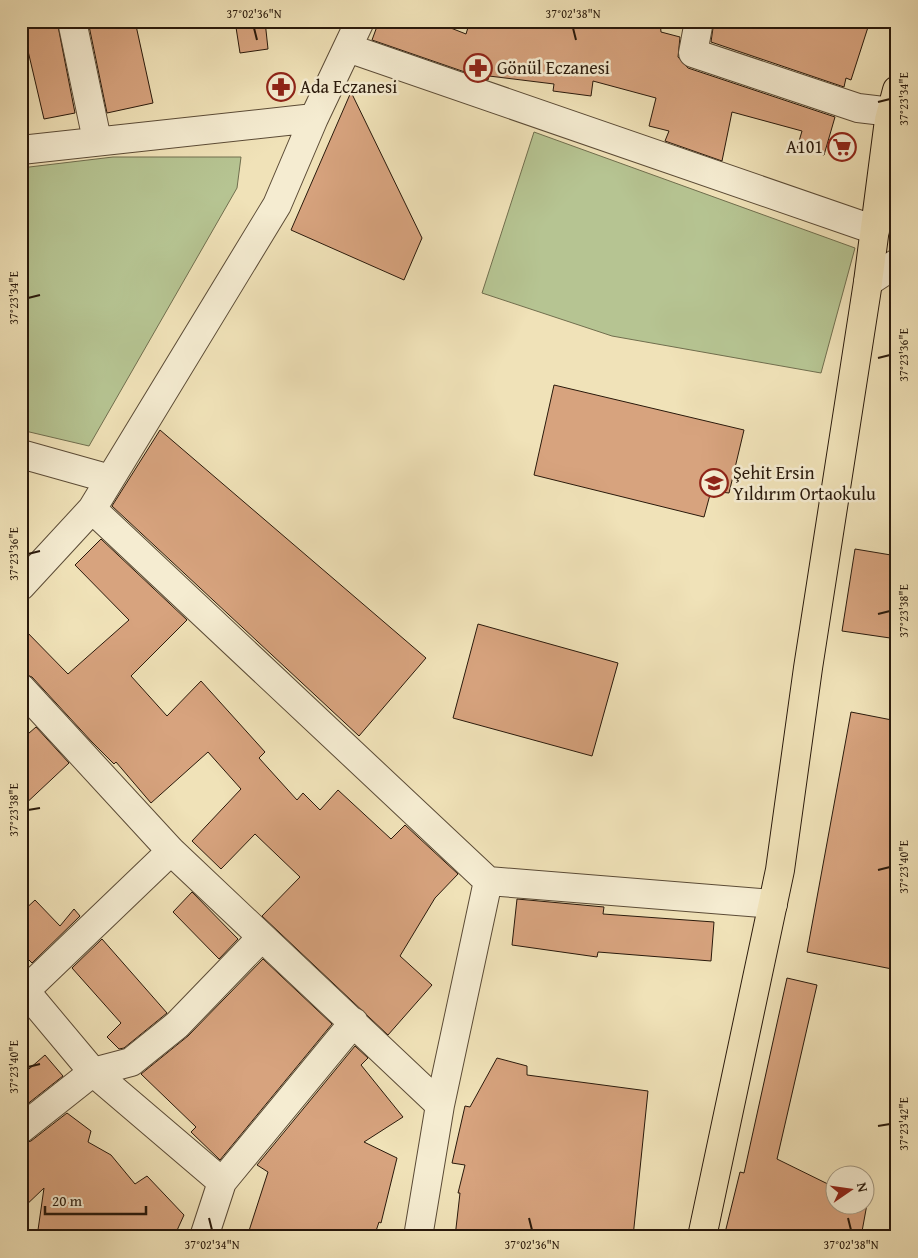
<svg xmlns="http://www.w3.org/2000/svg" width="918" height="1258" font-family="'Gentium Book Plus',serif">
	<rect width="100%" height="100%" fill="#f0e2b8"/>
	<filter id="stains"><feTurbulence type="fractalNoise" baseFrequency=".004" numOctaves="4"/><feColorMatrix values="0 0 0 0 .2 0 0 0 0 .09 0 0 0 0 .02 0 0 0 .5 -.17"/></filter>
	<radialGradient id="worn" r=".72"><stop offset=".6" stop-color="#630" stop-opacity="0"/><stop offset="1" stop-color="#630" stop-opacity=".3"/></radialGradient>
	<path fill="#b6c492" stroke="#706e4e" d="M534,132L855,248L821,373L612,336L482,293Z
		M113,157H241L237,188L89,446L21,430V168Z"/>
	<path fill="#d7a37e" stroke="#29190b" d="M21,21H57L75,113L44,119Z
		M88,21H135L153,103L107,113Z
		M235,21H265L268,49L240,53Z
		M379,21H433L466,34L470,21H660L661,32L680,37L678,57L688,68L835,117L824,155L797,148L802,131L732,112L722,161L665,141L669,131L649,126L656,98L593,81L591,96L553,91L554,84L489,76L488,80L372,40Z
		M714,21H870L851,80L846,78L844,87L711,42Z
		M351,92L422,238L404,280L291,230Z
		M554,385L744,430L729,493L711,491L704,517L534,475Z
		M160,430L426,658L359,736L112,506Z
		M101,539L187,620L131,676L167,716L201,681L265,752L259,758L297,800L303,793L320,810L338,790L391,839L405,825L458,874L435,898L400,956L432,985L388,1035L262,916L300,877L255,834L221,869L192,841L241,789L208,752L151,803L116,762L114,764L92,742L32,677L21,673V626L68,674L129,620L75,565Z
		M855,549L897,556V639L842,631Z
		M478,624L618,663L592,756L453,718Z
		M851,712L897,721V970L807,952Z
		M36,727L69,763L21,808V740Z
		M192,892L238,939L219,959L173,912Z
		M517,899L604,907L603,914L714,922L711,961L598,952L597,957L512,945Z
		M35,900L60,926L74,909L80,916L32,963L21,952V913Z
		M102,939L167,1013L124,1048L119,1049L107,1037L121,1023L72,968Z
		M263,959L332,1024L220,1160L191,1132L196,1127L141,1074L188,1036Z
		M787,978L817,985L777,1159L836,1188V1206L867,1204L861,1237H724L740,1172L744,1173Z
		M355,1046L368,1058L361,1065L403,1117L364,1142L397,1158L381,1223L379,1222L374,1237H247L268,1172L257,1165Z
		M45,1055L63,1076L21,1109V1076Z
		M497,1058L527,1066V1075L648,1091L633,1237H455L460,1193H458L465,1165L452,1163L465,1106L470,1107Z
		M67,1113L91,1131L88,1142L111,1155L135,1184L147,1176L184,1215L174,1237H37L44,1188L21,1210V1144L31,1141Z"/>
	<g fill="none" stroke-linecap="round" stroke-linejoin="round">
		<defs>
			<path id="minor" d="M72,21L97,140
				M699,21L693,53L858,108L892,112
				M348,48L875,230
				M21,150L314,118
				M868,282L897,263
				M21,454L110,479
				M92,509L488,881L773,904
				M21,586L92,509L277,205L314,118L360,21
				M21,688L171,851L440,1105
				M21,986L93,1072L222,1182
				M26,990L171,851
				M21,1129L93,1072L131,1062L177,1025L261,938
				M204,1237L222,1182L354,1022
				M418,1237L440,1105L488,881"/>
			<path id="major" d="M702,1237L780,870L808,668L868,282L889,120L897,90"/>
		</defs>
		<use href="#minor" stroke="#5b4b36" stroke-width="30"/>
		<use href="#major" stroke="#29190b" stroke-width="30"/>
		<use href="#minor" stroke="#f5ecd1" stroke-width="28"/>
		<use href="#major" stroke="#f0e2b8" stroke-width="28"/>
	</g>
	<path fill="none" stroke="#29190b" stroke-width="2" d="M254,28L257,40M573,28L576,40M878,102L890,99M28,298L40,295M878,358L890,355M28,554L40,551M878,614L890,611M28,810L40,808M878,870L890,867M28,1067L40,1064M878,1126L890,1124M209,1218L212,1230M529,1218L532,1230M848,1218L851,1230"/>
	<defs>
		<symbol id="pharmacy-ring" viewBox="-11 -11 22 22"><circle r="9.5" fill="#f5ecd1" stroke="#8f2418" stroke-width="1.5"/><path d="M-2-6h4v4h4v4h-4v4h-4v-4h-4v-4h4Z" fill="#8f2418"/></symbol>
		<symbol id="supermarket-ring" viewBox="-11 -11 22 22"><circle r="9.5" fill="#f5ecd1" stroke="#8f2418" stroke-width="1.5"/><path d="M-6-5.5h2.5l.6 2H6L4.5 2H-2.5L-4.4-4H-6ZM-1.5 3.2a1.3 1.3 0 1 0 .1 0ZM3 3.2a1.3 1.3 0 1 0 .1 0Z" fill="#8f2418"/></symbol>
		<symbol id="school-ring" viewBox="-11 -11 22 22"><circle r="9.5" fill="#f5ecd1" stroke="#8f2418" stroke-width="1.5"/><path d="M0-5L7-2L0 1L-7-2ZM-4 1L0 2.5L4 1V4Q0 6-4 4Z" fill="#8f2418"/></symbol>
	</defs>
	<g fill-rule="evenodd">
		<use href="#pharmacy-ring" x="462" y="52" width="32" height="32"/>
		<use href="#pharmacy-ring" x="265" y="71" width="32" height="32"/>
		<use href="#supermarket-ring" x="826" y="131" width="32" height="32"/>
		<use href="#school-ring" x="698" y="467" width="32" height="32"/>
	</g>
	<g text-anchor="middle" stroke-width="5" stroke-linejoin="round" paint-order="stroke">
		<g font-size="18" fill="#29190b" stroke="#f5ecd1" text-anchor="start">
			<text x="497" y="74">Gönül Eczanesi</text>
			<text x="300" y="93">Ada Eczanesi</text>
			<text x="823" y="153" text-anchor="end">A101</text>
			<text x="733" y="479">Şehit Ersin<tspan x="733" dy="21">Yıldırım Ortaokulu</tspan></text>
		</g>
	</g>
	<rect width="918" height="1258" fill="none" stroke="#f0e2b8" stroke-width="55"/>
	<g transform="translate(850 1190) rotate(77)"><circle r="24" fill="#f5ecd1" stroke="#a39882"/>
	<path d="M0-4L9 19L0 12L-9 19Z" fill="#8f2418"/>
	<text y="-8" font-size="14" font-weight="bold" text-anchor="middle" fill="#29190b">N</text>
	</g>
	<path d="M45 1206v8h101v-8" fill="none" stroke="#29190b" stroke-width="2.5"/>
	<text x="52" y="1206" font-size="15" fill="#29190b" stroke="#f5ecd1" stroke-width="4" paint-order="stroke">20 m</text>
	<rect x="28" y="28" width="862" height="1202" fill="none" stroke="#29190b" stroke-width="2"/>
	<g font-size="12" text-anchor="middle" fill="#29190b">
		<text x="254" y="18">37°02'36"N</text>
		<text x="573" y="18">37°02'38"N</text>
		<text transform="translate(904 99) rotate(-90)" y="4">37°23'34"E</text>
		<text transform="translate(14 298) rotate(-90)" y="4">37°23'34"E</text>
		<text transform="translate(904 355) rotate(-90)" y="4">37°23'36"E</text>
		<text transform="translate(14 554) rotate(-90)" y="4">37°23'36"E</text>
		<text transform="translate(904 611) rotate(-90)" y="4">37°23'38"E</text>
		<text transform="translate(14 810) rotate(-90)" y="4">37°23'38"E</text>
		<text transform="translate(904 867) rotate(-90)" y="4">37°23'40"E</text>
		<text transform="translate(14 1067) rotate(-90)" y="4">37°23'40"E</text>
		<text transform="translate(904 1124) rotate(-90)" y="4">37°23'42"E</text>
		<text x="212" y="1249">37°02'34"N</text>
		<text x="532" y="1249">37°02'36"N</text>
		<text x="851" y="1249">37°02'38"N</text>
	</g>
	<rect width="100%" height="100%" filter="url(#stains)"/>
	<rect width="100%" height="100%" fill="url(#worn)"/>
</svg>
